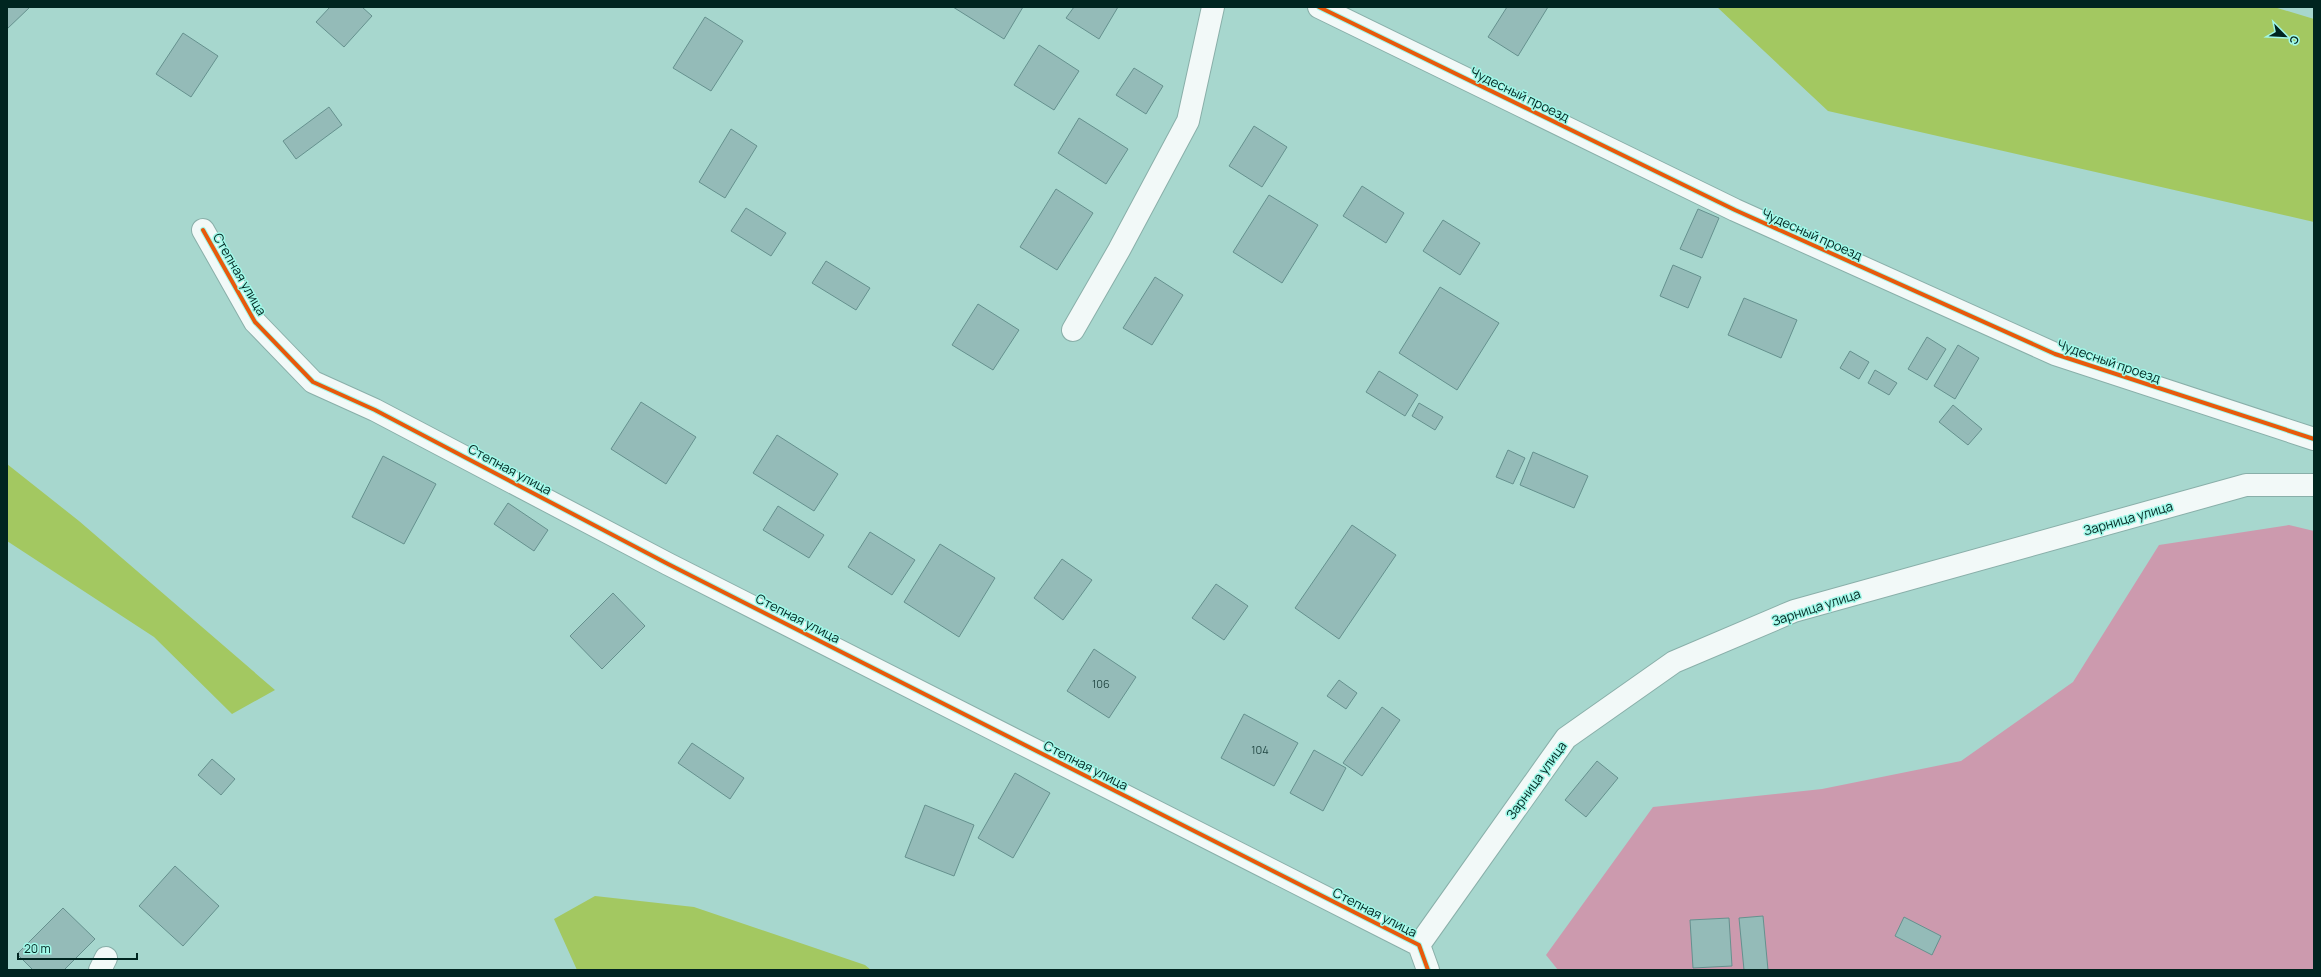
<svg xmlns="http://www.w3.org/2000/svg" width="2321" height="977" font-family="Manrope,sans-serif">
	<rect width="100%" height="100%" fill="#a7d7ce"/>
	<path fill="#cc9aae" d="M2289,525L2314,531V970H1558L1546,955L1653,807L1822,789L1961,761L2073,682L2159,545Z"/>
	<path fill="#a3c861" d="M1717,7H2274L2314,19V222L1828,111Z
		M7,464L79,521L275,690L232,714L154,637L7,541Z
		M595,896L694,907L865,965L871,970H577L554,919Z"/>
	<path fill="#94bbb8" stroke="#65918e" d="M7,7H30L7,29Z
		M330,7H362L372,16L344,47L316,22Z
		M953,7H1023L1004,39Z
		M1074,7H1118L1099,39L1066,18Z
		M1507,7H1548L1518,56L1488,37Z
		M705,17L743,41L711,91L673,68Z
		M183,33L218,56L191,97L156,74Z
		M1039,45L1079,71L1054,110L1014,85Z
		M1134,68L1163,86L1146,114L1116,95Z
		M329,107L342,125L296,159L283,141Z
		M1079,118L1128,149L1106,184L1058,153Z
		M1254,126L1287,147L1262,187L1229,166Z
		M731,129L757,146L725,198L699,182Z
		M1362,186L1404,213L1386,243L1343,216Z
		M1056,189L1093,213L1057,270L1020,247Z
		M1269,195L1318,225L1282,283L1233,252Z
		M746,208L786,233L771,256L731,231Z
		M1698,209L1719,218L1702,258L1680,249Z
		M1443,220L1480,243L1460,275L1423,251Z
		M826,261L870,288L856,310L812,283Z
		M1673,265L1701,277L1688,308L1660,296Z
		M1155,277L1183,295L1152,345L1123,328Z
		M1440,287L1499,323L1457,390L1399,353Z
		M1744,298L1797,320L1781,358L1728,335Z
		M978,304L1019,330L993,370L952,345Z
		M1927,337L1946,349L1927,380L1908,369Z
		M1958,345L1979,358L1955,399L1934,386Z
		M1850,351L1869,362L1859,379L1840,368Z
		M1875,370L1897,383L1889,395L1868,383Z
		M1379,371L1418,395L1405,416L1366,392Z
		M641,402L696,437L666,484L611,449Z
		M1419,403L1443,417L1435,430L1412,416Z
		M1953,405L1982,429L1968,445L1939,422Z
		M777,435L838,474L814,511L753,473Z
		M1508,450L1525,458L1513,484L1496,477Z
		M1533,452L1588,476L1574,508L1520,485Z
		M383,456L436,484L404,544L352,517Z
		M508,503L548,530L534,551L494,524Z
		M778,506L824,535L809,558L763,530Z
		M1352,525L1396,555L1339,639L1295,608Z
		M870,532L915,560L892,595L848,567Z
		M940,544L995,578L959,637L904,602Z
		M1062,559L1092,580L1063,620L1034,598Z
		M1216,584L1248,606L1224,640L1192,618Z
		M613,593L645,626L602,669L570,636Z
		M1094,649L1136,677L1109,718L1067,691Z
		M1339,680L1357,693L1346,709L1327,696Z
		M1382,707L1400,720L1362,776L1343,763Z
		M1244,714L1298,743L1274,786L1221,758Z
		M692,743L744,778L730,799L678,763Z
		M1314,750L1346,768L1323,811L1290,793Z
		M212,759L235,779L221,795L198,775Z
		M1597,761L1618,778L1586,817L1565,800Z
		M1015,773L1050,793L1013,858L978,838Z
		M925,805L974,825L954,876L905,857Z
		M175,866L219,906L183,946L139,906Z
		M63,908L95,939L64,970H33L17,954Z
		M1763,916L1768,970H1744L1739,918Z
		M1904,917L1941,936L1932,955L1895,936Z
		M1729,918L1732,966L1693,968L1690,920Z"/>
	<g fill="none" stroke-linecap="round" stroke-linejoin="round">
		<defs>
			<path id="minor" d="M1319,7L1735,210L2055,354L2314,439
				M203,230L255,322L313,382L375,410L668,564L1419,945L1428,970
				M1073,330L1119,250L1188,121L1213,7
				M1419,945L1566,738L1674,662L1794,611L2246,485H2314
				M100,970L106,958"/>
		</defs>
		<use href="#minor" stroke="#89afa9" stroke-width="24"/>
		<use href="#minor" stroke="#f2f9f8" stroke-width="22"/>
		<defs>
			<path id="cycleway" d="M1319,7L1735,210L2055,354L2314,439
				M203,230L255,322L313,382L375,410L668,564L1419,945L1428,970"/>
		</defs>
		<use href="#cycleway" stroke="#a0f8e8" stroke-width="6"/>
		<use href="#cycleway" stroke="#e8590c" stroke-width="4"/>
	</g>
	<g text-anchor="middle" stroke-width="3" stroke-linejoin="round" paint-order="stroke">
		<g font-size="11" fill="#254a46">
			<text x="1101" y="688">106</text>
			<text x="1260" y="754">104</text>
		</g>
		<g font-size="13" fill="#002520" stroke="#a0f8e8">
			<text transform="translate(1520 94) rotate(26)" y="5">Чудесный проезд</text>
			<text transform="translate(1812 234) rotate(24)" y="5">Чудесный проезд</text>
			<text transform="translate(240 274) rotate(60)" y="5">Степная улица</text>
			<text transform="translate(2109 361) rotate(19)" y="5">Чудесный проезд</text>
			<text transform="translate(510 469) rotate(28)" y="5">Степная улица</text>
			<text transform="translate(2128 518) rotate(-16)" y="5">Зарница улица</text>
			<text transform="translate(1816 607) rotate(-18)" y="5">Зарница улица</text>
			<text transform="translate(798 618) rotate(27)" y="5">Степная улица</text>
			<text transform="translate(1086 765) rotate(27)" y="5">Степная улица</text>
			<text transform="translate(1536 780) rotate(-54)" y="5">Зарница улица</text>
			<text transform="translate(1375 912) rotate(27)" y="5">Степная улица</text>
		</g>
	</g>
	<rect width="2321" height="977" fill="none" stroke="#002520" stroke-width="16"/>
	<g transform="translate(2285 36) rotate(114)" stroke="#a0f8e8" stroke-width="3" paint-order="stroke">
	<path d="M0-3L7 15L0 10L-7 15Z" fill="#002520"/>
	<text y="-6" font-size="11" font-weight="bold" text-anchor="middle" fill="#002520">С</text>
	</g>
	<path d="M18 953v6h119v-6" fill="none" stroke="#002520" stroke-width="2"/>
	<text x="24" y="953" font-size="12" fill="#002520" stroke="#a0f8e8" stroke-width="3" paint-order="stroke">20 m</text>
</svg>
